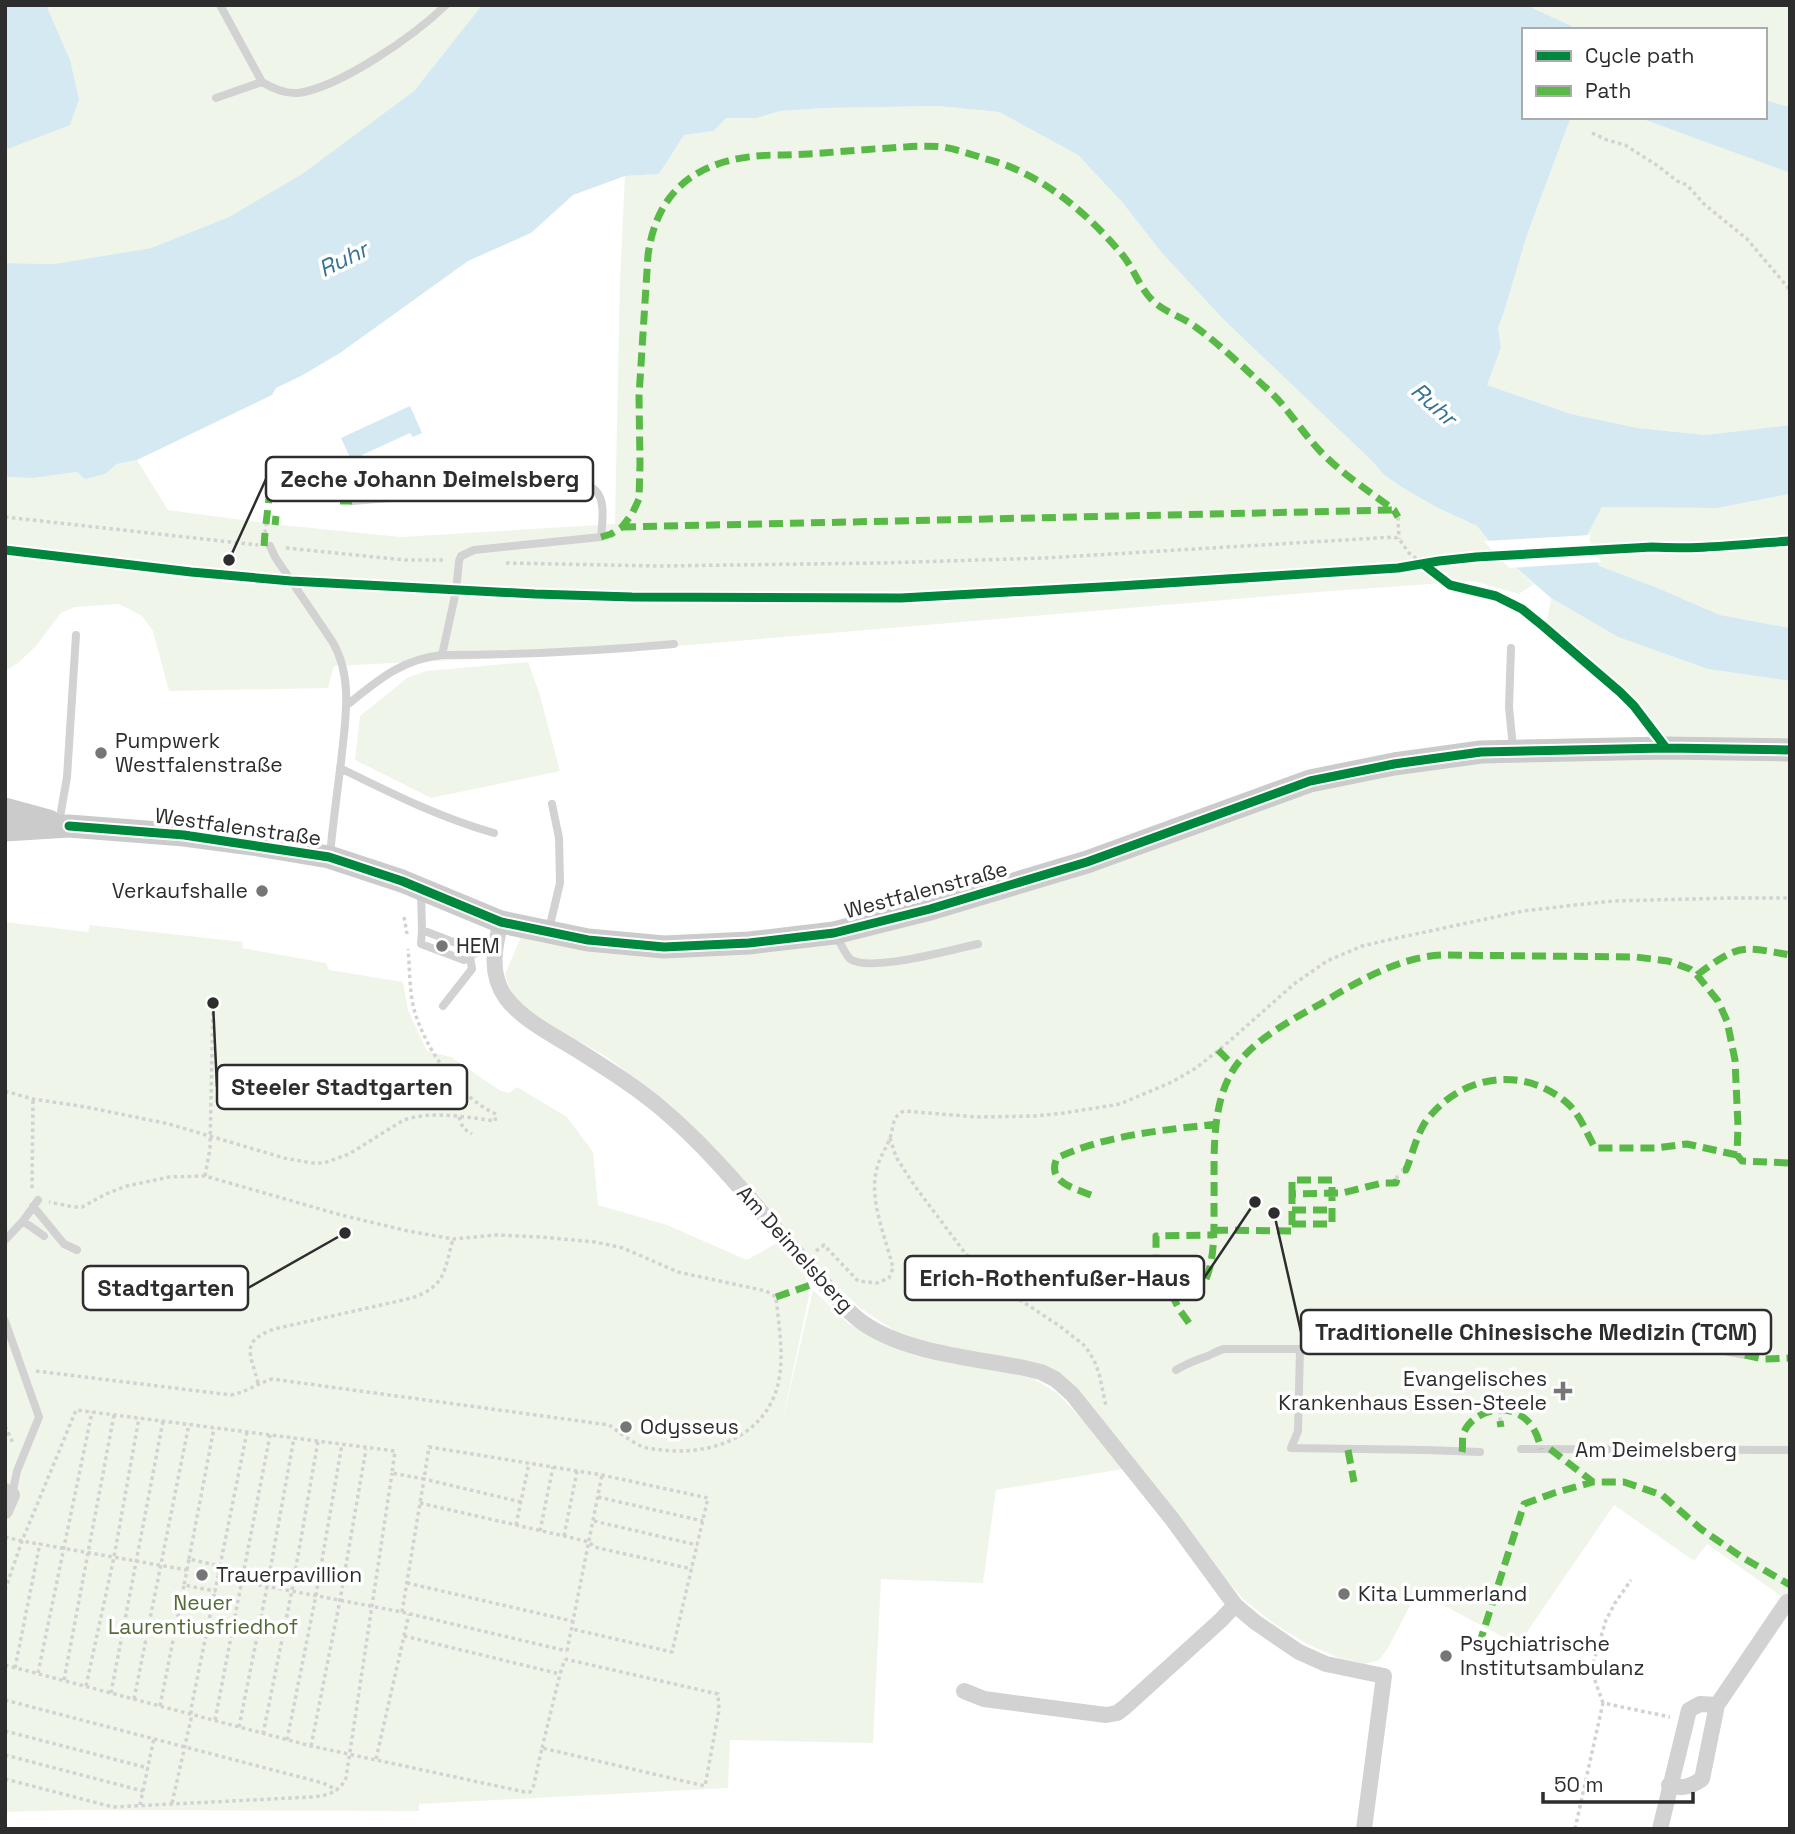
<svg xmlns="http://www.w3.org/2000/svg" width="1795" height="1834" font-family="'Space Grotesk',sans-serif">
	<rect width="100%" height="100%" fill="#fff"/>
	<path fill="#f0f5ea" d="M5,5H482L414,91L302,174L229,217L151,248L54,264L5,263Z
		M1526,5H1790V107L1765,100V30H1580Z
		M938,106L999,112L1078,155L1122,202L1162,253L1222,318L1373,462L1384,475L1403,488L1436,507L1477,526L1498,552L1534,584L1519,594L1473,581L1331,591L593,653L334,666L328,688L169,691L153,631L142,616L119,604L75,607L61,613L35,647L18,663L5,671V477L33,478L77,472L105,474L117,464L137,460L168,510L272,524L401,537L615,524L620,278L625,176L659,174L683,135L714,131L726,118H757L779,111L826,108Z
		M1571,117H1637L1790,173V425L1705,435L1638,428L1571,414L1487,385L1501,348L1498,328L1504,312L1527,235Z
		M1790,494V628L1720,615L1653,586L1599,566L1585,539L1602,507L1717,508Z
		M1551,598L1618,637L1708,669L1790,681V747H1665L1621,700L1546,626Z
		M528,662L539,692L560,771L431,798L355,760L360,716L407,678L427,671Z
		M1790,754V1602L1707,1544L1694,1561L1614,1505L1518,1645L1432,1599L1416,1594L1388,1648L1379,1660L1365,1664L1339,1658L1307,1644L1273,1623L1243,1599L1173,1519L1056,1377L944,1349L895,1331L860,1308L830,1280L660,1098L607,1057L517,1007L505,974L525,928L748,944L1087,866L1393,765Z
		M5,922L88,932L90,925L243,942L242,948L326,963L329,970L403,982L408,1010L427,1051L451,1057L499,1090L509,1093L517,1087L567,1117L593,1152L598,1205L667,1225L747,1260L782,1240L804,1265L809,1296L781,1427L813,1290L849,1324L887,1345L1034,1379L1057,1393L1129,1468L996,1490L983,1583L881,1579L873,1743L730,1740L728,1788L419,1804V1811L74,1810L5,1812Z"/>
	<path fill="#d5e9f2" d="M5,5H46L70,60L79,99L70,125L5,150Z
		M482,5H1526L1580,30H1524V117H1571L1527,235L1504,312L1498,328L1501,348L1487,385L1571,414L1638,428L1705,435L1790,425V494L1717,508L1602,507L1585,539L1599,566L1653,586L1720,615L1790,628V681L1708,669L1618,637L1551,598L1498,552L1477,526L1436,507L1403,488L1384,475L1373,462L1222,318L1162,253L1122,202L1078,155L999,112L938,106L826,108L780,111L757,118H726L714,131L684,135L659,174L625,176L573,195L531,233L468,261L340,353L301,376L276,388L272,395L137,460L117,464L105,474L85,479L77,472L33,478L5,477V263L54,264L151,248L229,217L302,174L414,91Z
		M1765,100L1790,107V173L1637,117H1765Z
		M410,406L422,433L413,437L410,433L362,455L364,459L353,464L341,438Z"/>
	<path fill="#fff" d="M1591,535L1589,539L1601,562L1510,568L1496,555L1484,541Z"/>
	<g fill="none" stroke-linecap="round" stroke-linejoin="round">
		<path stroke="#d2d2d2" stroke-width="3.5" stroke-dasharray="3.5 3.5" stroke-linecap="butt" d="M1592,133L1607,140L1625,145L1658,166L1677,181L1687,185L1704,204L1747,239L1790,290
			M5,517L258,545
			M1398,517L1399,539
			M265,533L266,524
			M286,548L405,560H446
			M506,563L658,566L880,563L1045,558L1394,537L1399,539L1409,553L1423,564
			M404,917L407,934
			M5,1091L33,1099L86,1107L169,1124L284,1158L312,1163H324L349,1154L402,1121C428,1110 467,1117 495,1121L496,1114C459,1098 424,1047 414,1009C409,989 410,969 408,949
			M459,1117L463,1128L472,1134
			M890,1138L896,1157L914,1185L965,1253L999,1286L1061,1327L1085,1346L1094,1360L1099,1373L1106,1406
			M1401,1170H1403
			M205,1176L210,1148L213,1003
			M1397,1179V1175
			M32,1188L33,1099
			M816,1251L824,1245L858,1281L877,1283L889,1278L893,1268C886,1238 868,1199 877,1168C880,1156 886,1149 890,1138C894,1127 891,1117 904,1111L977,1117L1035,1116L1064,1113L1120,1104L1172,1082L1196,1068L1225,1045L1294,984L1327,961L1362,946L1388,940L1523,911L1575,905L1613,901L1731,898H1790
			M1135,1263H1151
			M36,1371L231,1395C247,1392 256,1384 272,1379L609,1425C619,1432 630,1441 641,1446C647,1449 655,1449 662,1450C705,1455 754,1441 773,1399C787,1368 779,1329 776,1297L766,1291L678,1272L623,1248L595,1242L541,1237L497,1235L453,1239L408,1231L341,1215L205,1176L169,1177L127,1186L106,1194L82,1207H74L49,1202
			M258,1383C251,1354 239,1342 274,1329L412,1298C446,1286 444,1271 453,1239
			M1500,1421V1417
			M5,1426L13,1443
			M598,1497L703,1521
			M420,1503L564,1536L589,1542L594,1547L692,1569
			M594,1521L697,1545
			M516,1525L529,1463
			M540,1531L553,1467
			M564,1536L577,1471
			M5,1537L22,1541L187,1570L184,1585L215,1591L218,1577L402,1612L567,1651
			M189,1559L214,1428
			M220,1566L247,1432
			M187,1570L189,1559L220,1566L218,1577
			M407,1583L572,1621
			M5,1590L22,1541L76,1410L395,1451L392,1473L424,1479L429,1447L602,1475L708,1498L672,1652L572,1629
			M402,1612L424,1479L521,1502
			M404,1636L560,1674
			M567,1651L602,1475
			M5,1665L311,1746L525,1792H530L533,1788L542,1748L705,1786L719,1710L718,1694L565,1659
			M15,1668L40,1543
			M38,1673L92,1412
			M64,1680L114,1415
			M86,1686L114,1557L139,1418
			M111,1693L163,1421
			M134,1699L189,1424
			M5,1700L323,1783L337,1790
			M1603,1703L1593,1675L1592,1667L1606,1620L1615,1603L1631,1580
			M160,1706L184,1585
			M215,1720L270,1435
			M239,1727L267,1587L294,1438
			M5,1731L148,1768
			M263,1734L292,1590L318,1441
			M287,1740L316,1595L342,1444
			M311,1746L340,1600L366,1449
			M542,1748L560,1674L565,1659
			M5,1755L143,1791
			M376,1759L409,1614
			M5,1779L113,1807L311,1797C326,1796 339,1793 346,1778L392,1473
			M172,1803L191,1719V1709L215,1591
			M140,1805L154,1738
			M1575,1829L1603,1703L1670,1717"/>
		<path stroke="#d2d2d2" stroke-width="8" d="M220,5L262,82C272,88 286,94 298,93C341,87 415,35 446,5
			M216,98L262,82
			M270,546L275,557L332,641C354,677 345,722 341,762C337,793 333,824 330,854
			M1511,648L1509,707L1513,748
			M442,655C520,655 597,651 674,644
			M347,705C378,680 402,659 442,655L456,591L459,561L461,556L474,550L601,537C602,524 606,501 596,491C593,487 585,485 580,483L352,501
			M340,768C391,793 440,818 494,833
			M59,823L67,777L76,635
			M421,891L422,930L469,948L474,954
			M549,929L560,883L559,838L552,804
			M422,930L421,944L464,960L474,954L494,948
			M836,936C840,942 845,954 850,959C870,973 954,949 978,944
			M443,1006L472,969L470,957
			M33,1206L64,1244L77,1250
			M23,1221L44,1236
			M5,1240L23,1221L38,1200
			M5,1321L39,1417L17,1471L12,1495
			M1515,1324L1649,1325L1658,1327L1703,1347L1745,1355L1746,1324
			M1176,1370C1186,1364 1191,1362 1202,1358C1210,1356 1216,1351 1224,1349H1300L1298,1431L1291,1448L1426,1450L1480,1452
			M1521,1449L1790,1450"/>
		<path stroke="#d2d2d2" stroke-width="16" d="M501,922C494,948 489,974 506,998C523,1020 551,1034 574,1048C604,1067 635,1086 662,1109C718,1156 764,1218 814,1272C830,1290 846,1312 866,1325C909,1353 974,1358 1024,1368L1041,1372L1055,1379L1072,1394L1172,1519L1235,1605L1255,1622L1299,1652L1326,1664L1384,1676L1364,1829
			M5,1491L12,1495L5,1511
			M964,1691L984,1699L1106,1715L1117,1713L1125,1707L1221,1620L1235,1605
			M1669,1785C1683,1789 1690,1787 1702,1779L1717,1705
			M1660,1829L1689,1710L1700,1704L1717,1705L1787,1602"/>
		<path stroke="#cbcbcb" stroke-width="23" d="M5,809L49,821
			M5,830L69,826L184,835L252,844L329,857L402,881L501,922L588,940L664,947L749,943L834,933L930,909L1087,862L1310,781L1394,764L1481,752L1666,748L1790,750"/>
		<path stroke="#58b947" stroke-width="7" stroke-dasharray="14 7" stroke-linecap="butt" d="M266,524L272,473L276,467L330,474L336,482L335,501H352
			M275,525L276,516
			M622,527L1394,510
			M601,537L611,534L622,527L632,514L639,499L640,464L639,396L648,255C658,183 705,157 774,155C813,155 851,150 890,148C907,147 925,145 943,147C956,149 970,154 983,158C993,161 1004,164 1013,168C1055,186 1091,218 1120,252C1133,266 1139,287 1152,300C1164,312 1180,316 1193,325C1218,343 1242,366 1265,387C1287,406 1300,430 1320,451C1342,474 1369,491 1394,510L1398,517
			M264,546L265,533
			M1697,975C1739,944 1740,946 1790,955
			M1218,1050L1236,1068
			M1403,1170H1406C1412,1155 1416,1138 1424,1124C1457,1076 1520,1064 1566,1102C1580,1114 1586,1132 1595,1148H1655L1687,1144L1737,1155
			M1091,1195C1074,1188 1046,1182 1057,1158C1105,1135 1164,1130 1217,1124
			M1292,1210H1332
			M1292,1224H1332V1180H1292V1194
			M1214,1230L1292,1231V1194L1342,1193L1382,1183H1396L1397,1179
			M1105,1272L1116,1264L1135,1263
			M1206,1279C1215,1257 1214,1229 1214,1205C1215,1157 1208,1095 1243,1057C1264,1034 1295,1018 1322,1003C1358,981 1401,956 1444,955L1636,957L1668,961L1690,969L1697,975L1718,1001L1727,1021L1735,1060L1738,1126L1737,1155L1742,1161L1790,1163
			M776,1297L822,1281
			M1189,1323L1179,1309L1156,1263V1236L1214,1235
			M1745,1355L1763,1359L1790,1358
			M1500,1421L1501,1427
			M1550,1449L1593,1482H1624L1662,1495L1701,1529L1740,1556L1790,1585
			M1348,1450L1354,1482
			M1462,1452C1463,1447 1462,1440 1463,1435C1469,1414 1499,1404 1518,1414C1532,1421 1538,1435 1541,1449
			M1479,1645L1524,1504L1554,1493L1593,1482"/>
		<defs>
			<path id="cycleway" d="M5,550L191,572L291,581L535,594L632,597L901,598L1119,586L1398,568L1439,561L1476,557L1652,547C1698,550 1744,544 1790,541
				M1423,564L1450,585L1496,596L1522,609L1543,626L1620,692L1634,706L1666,748
				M69,826L184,835L329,857L402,881L501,922L588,940L664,947L749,943L834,933L930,909L1087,862L1310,781L1394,764L1481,752L1666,748L1790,750"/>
		</defs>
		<use href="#cycleway" stroke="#fff" stroke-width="13"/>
		<use href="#cycleway" stroke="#00873e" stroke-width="9"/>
	</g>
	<g fill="#767676" stroke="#fff" stroke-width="2.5">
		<circle cx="101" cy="753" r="7"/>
		<circle cx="262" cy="891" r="7"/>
		<circle cx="442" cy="946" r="7"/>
		<path d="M1559.5 1380.5h7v7h7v7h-7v7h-7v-7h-7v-7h7z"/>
		<circle cx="626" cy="1427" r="7"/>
		<circle cx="202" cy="1575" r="7"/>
		<circle cx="1344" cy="1594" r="7"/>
		<circle cx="1446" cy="1656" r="7"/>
	</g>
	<g text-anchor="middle" stroke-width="7" stroke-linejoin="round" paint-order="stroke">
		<g font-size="21" fill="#2d2d2d" stroke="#fff" text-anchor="start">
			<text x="115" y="748">Pumpwerk<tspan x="115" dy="24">Westfalenstraße</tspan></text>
			<text x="248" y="898" text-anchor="end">Verkaufshalle</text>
			<text x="456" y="953">HEM</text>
			<text x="1547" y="1386" text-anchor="end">Evangelisches<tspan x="1547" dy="24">Krankenhaus Essen-Steele</tspan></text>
			<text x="640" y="1434">Odysseus</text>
			<text x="216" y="1582">Trauerpavillion</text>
			<text x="1358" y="1601">Kita Lummerland</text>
			<text x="1460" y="1651">Psychiatrische<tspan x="1460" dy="24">Institutsambulanz</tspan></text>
		</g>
		<g font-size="21" fill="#2d2d2d" stroke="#fff">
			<text transform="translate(238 827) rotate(8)" y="7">Westfalenstraße</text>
			<text transform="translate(926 890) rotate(-15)" y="7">Westfalenstraße</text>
			<text transform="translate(795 1249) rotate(48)" y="7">Am Deimelsberg</text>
			<text x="1656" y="1457">Am Deimelsberg</text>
		</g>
		<g font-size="21" fill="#526b37" stroke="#fff">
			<text x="203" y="1610">Neuer<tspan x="203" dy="24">Laurentiusfriedhof</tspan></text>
		</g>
		<g font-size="23" font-style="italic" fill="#357394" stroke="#fff">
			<text transform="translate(343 259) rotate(-26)" y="8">Ruhr</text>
			<text transform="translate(1434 404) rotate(42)" y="8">Ruhr</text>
		</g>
	</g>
	<path fill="none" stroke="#2d2d2d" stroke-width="2.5" d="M229 560L266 479M213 1003L217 1087M1255 1202L1204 1278M345 1233L248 1288M1274 1213L1301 1332"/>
	<g fill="#2d2d2d" stroke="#fff" stroke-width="2.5">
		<circle cx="229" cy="560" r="7"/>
		<circle cx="213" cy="1003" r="7"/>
		<circle cx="1255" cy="1202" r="7"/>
		<circle cx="345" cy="1233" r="7"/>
		<circle cx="1274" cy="1213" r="7"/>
	</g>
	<g fill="#fff" stroke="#2d2d2d" stroke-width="2.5">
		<rect x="266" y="457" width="327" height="44" rx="7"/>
		<rect x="217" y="1065" width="250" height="44" rx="7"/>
		<rect x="905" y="1256" width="299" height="44" rx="7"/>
		<rect x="83" y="1266" width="165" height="44" rx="7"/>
		<rect x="1301" y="1310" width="470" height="44" rx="7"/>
	</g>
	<g font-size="23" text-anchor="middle" font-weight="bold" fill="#2d2d2d">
		<text x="430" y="487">Zeche Johann Deimelsberg</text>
		<text x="342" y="1095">Steeler Stadtgarten</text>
		<text x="1055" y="1286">Erich-Rothenfußer-Haus</text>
		<text x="166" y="1296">Stadtgarten</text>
		<text x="1536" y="1340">Traditionelle Chinesische Medizin (TCM)</text>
	</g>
	<rect width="1795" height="1834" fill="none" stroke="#2d2d2d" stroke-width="14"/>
	<rect x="1522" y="28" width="245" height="91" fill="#ffffff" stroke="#ababab" stroke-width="2"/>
	<rect x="1536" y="51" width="35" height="10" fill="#00873e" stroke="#ababab" stroke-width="2"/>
	<text x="1585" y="63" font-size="21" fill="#2d2d2d">Cycle path</text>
	<rect x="1536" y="86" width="35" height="10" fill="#58b947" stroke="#ababab" stroke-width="2"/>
	<text x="1585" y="98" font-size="21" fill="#2d2d2d">Path</text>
	<path d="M1543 1792v10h150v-10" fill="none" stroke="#2d2d2d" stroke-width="3.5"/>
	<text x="1554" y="1792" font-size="21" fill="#2d2d2d" stroke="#ffffff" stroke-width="5" paint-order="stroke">50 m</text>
</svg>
